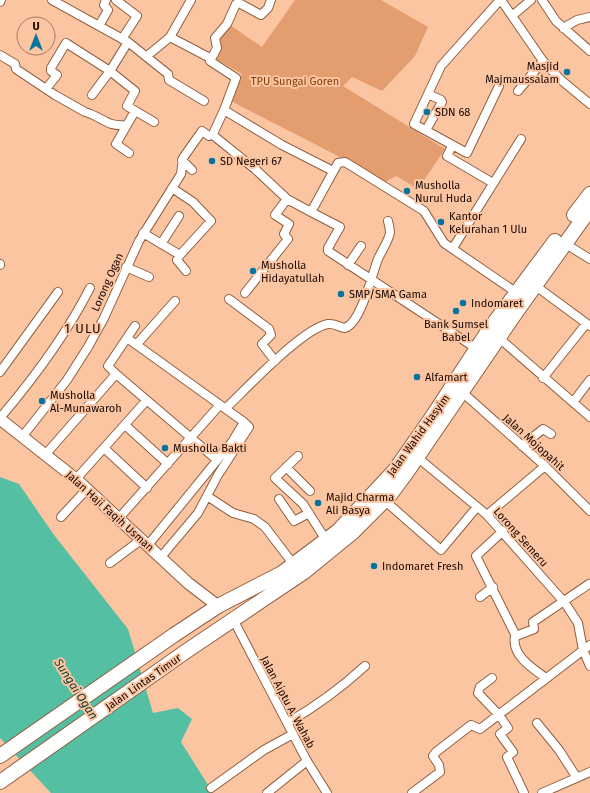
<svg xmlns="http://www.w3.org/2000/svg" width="590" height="793" font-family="'Fira Sans',sans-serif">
	<rect width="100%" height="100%" fill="#fcc5a2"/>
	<path fill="#e49d6f" d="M295,0H381L428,27L415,56L382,91L352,77L343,86L445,149L418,189L396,176L385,182C335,153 282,128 231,101L242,74L208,54L230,25L262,47Z"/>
	<path fill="#55bfa3" d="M0,477L19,484L54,535L128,629L153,713L178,708L192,719L181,742L213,793H51L0,738Z"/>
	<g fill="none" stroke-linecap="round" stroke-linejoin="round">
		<defs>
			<path id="street" d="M52,0L128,42L168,74L169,80L204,101
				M116,0L137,16L122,39
				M271,0L268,8L261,15L239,3L236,4L227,24L215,38L217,48L210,61L236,78L224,110L282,145L333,171
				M501,0L543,61L561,80L590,104
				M542,0L556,21L590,51
				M0,2L1,0
				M512,16L531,0
				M99,26L108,10L104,5L106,0
				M563,28L577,20L590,17
				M170,37L210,58
				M128,42L110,71L135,91L127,106L154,122
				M0,55L15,64L16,69L55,95L85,112C103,117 106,127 126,125
				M147,56L170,37L191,0
				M499,86L467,153L414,124L441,66L500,0
				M46,89L57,75L51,71V68L66,43L110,71L92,95
				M518,91L543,61
				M224,110L213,134L214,136L255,169L287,199L311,212L338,163L345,162L424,211L444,243L517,293
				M426,130L442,102L441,100L428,94
				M452,146L447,156L493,183
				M129,153L116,144L135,111
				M182,160L192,170
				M311,212L340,227L328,248V251L477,349
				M143,233L180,255L211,221L193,202L172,188
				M564,243L590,259
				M161,244L179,216
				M453,248L521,139
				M180,255L177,260L186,271
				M0,265V264
				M348,265L361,246
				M126,267L149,277
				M533,284L590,326
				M245,293L288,239L284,234L289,224L275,215L287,199
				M229,299L269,329L271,335L262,344L275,361
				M127,338L244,422L232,442L148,545
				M499,338L590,417
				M137,344L175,301
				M0,372L58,292
				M116,374L108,366L135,326
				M543,378L586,324
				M462,392L545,466L590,511
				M574,401L590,380
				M226,408C246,389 303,328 328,324C334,323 339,327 345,328C361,323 372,274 378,259C382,250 388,242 390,233C390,229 389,225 388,221
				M0,418C34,378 66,335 90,288
				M125,425L168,464
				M22,437L67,380L88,347L104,318L139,241L181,174L183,158L202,131L209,136L213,134
				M522,446L543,429L551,434
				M104,448L147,488
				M45,455L116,374L217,460
				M298,456L275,478L303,504L326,540
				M417,457L487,515L565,603L578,623L583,650L590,666
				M286,467L310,491
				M76,479L146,401
				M207,496L233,513L254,519L265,527L294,565
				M279,499L294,521L309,513
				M384,500L441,550L477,507
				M487,515L545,466
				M61,517L87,489
				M119,518L218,407
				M503,531L476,556L516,636L534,629L533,622L589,584
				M161,557L198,513L218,475L249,427L244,422
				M110,563L142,539
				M480,597L493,587
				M233,619L307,761L327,793
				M515,636C511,655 532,668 546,678
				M492,678L480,687L478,693L499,715L508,728L500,734L513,752L507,757L524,793
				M287,723C315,707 341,688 365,666
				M537,723L559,750L577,778
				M211,788L264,750L293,734
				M267,793L307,761
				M412,793L440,772L439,765L433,756L436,752L471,725L480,729L590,645
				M542,793L590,772"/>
			<path id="secondary" d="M0,419L76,479L188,583L218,606"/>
			<path id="highway" d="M574,215L590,194
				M0,756L174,635L218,606L282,573L338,531L395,470L434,414L488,331L555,241
				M0,782L188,650L304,572L353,532L390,495L407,472L517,311L590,209"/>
		</defs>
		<use href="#street" stroke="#916041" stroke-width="10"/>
		<use href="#secondary" stroke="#916041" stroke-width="13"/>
		<use href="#highway" stroke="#916041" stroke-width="16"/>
		<use href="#street" stroke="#fff" stroke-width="8"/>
		<use href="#secondary" stroke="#fff" stroke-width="11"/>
		<use href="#highway" stroke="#fff" stroke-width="14"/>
	</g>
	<g fill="#04749f" stroke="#fcc5a2" stroke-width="1.5">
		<circle cx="567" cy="72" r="4"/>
		<circle cx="427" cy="112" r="4"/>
		<circle cx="212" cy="161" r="4"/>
		<circle cx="407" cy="191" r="4"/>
		<circle cx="441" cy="222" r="4"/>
		<circle cx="253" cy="271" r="4"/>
		<circle cx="341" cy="294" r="4"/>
		<circle cx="463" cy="303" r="4"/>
		<circle cx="456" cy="311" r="4"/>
		<circle cx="417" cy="377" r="4"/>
		<circle cx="42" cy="401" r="4"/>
		<circle cx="165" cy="448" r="4"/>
		<circle cx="318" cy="503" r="4"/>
		<circle cx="374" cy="566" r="4"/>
	</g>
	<g text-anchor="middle" stroke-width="4" stroke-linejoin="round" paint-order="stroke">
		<g font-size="11" fill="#180600" stroke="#fcc5a2" text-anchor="start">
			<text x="559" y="70" text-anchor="end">Masjid<tspan x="559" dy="13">Majmaussalam</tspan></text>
			<text x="435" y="116">SDN 68</text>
			<text x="220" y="165">SD Negeri 67</text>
			<text x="415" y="189">Musholla<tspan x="415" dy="13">Nurul Huda</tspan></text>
			<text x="449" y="220">Kantor<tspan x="449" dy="13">Kelurahan 1 Ulu</tspan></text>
			<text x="261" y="269">Musholla<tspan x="261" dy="13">Hidayatullah</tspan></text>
			<text x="349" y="298">SMP/SMA Gama</text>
			<text x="471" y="307">Indomaret</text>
			<text x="456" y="328" text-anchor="middle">Bank Sumsel<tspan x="456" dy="13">Babel</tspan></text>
			<text x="425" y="381">Alfamart</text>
			<text x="50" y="399">Musholla<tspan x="50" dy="13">Al-Munawaroh</tspan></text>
			<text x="173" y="452">Musholla Bakti</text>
			<text x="326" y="501">Majid Charma<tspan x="326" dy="13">Ali Basya</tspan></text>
			<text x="382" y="570">Indomaret Fresh</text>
		</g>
		<g font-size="11" fill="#824006" stroke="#fcc5a2">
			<text x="295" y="85">TPU Sungai Goren</text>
		</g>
		<g font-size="11" fill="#180600" stroke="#fcc5a2">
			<text transform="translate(107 282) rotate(-66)" y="4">Lorong Ogan</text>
			<text transform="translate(418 435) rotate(-54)" y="4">Jalan Wahid Hasyim</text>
			<text transform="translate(534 442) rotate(42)" y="4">Jalan Mojopahit</text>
			<text transform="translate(110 511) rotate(42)" y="4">Jalan Haji Faqih Usman</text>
			<text transform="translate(521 537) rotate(48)" y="4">Lorong Semeru</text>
			<text transform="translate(143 682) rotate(-35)" y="4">Jalan Lintas Timur</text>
			<text transform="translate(288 702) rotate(62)" y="4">Jalan Aiptu A. Wahab</text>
		</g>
		<g font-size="12" font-style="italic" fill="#083a2e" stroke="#fcc5a2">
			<text transform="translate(76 689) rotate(57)" y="4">Sungai Ogan</text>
		</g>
		<g font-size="13" letter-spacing="1" fill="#180600" stroke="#fcc5a2">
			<text x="83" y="333">1 ULU</text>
		</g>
	</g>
	<g transform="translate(36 36)"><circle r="19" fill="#fcc5a2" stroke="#a17961"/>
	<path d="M0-3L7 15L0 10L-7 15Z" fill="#04749f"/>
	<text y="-6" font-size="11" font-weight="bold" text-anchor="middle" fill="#180600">U</text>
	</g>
</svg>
